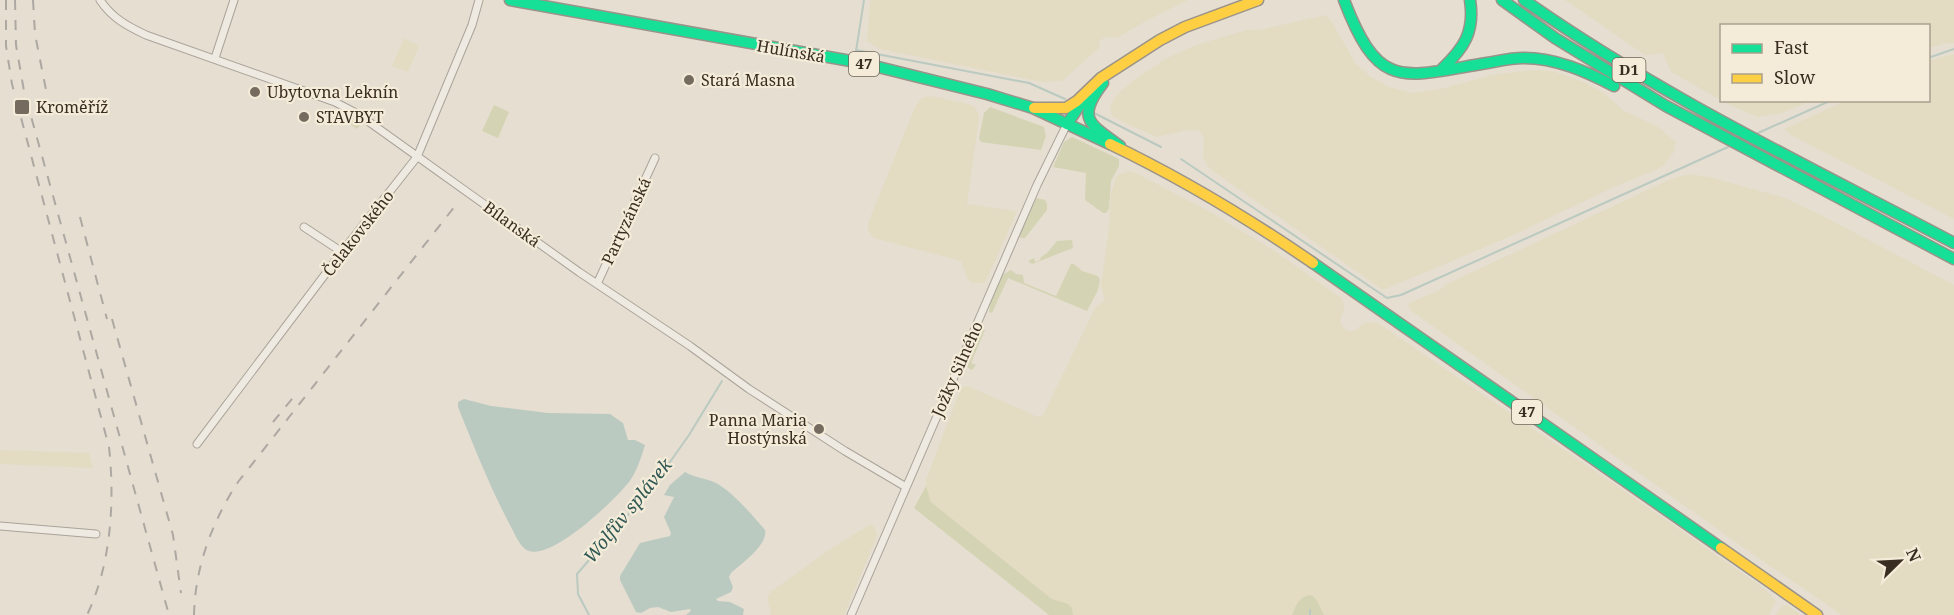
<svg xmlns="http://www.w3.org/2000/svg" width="1954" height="615" font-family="'Noto Serif',serif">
	<rect width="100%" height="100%" fill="#e5ded1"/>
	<path fill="#e3dcc3" d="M870,0H1188L1144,22L1117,38L1105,37L1100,41L1099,48L1062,81L1043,82L879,49L867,41Z
		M1565,0H1954V43L1942,44L1929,48L1928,26H1722V100L1811,101L1782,113L1757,117L1728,104L1671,72L1663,53L1645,55Z
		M1326,15L1333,24L1356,64L1371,77L1389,87L1412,93L1444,88L1492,75L1523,71L1539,70L1556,72L1586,83L1605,94L1623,110L1658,127L1676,142L1674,152L1664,165L1656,170L1616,186L1509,237L1383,290L1213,171L1207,165L1203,157L1204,138L1199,131L1188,130L1157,137L1129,125L1113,116L1111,112L1110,105L1118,94L1134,80L1165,59L1196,45L1247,30H1259Z
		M404,38L419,46L408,72L392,66Z
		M1954,54V219L1789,134L1784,129L1845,101L1928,100L1929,61Z
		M930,96L969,104L974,107L978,112L979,119L967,204L1017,211L986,281L983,283H972L967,278L961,261L874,238L868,230V223L915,107L922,98Z
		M1130,171L1134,172L1212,213L1273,250L1341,298L1345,306L1340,321L1344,329L1352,332L1366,322L1378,323L1617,486L1765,589L1776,601L1769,615H1324L1320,606L1296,604L1292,615H1073L1072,608L1061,602L1052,599L931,502L926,492V480L961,388L968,386L1038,417L1043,415L1095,308L1105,300L1101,286L1109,228L1111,194L1116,177L1120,174Z
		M1691,174L1713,178L1785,198L1823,216L1954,285V615H1842L1754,555L1410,310L1408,306L1411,302L1440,290L1447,284L1673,178Z
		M0,450L89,453L93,468L0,464Z
		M869,525H872L875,528L877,536L844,615H771L768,601V595L773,590L832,548Z
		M1783,605H1787L1801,615H1775Z"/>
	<path fill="#d4d4b4" d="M494,105L509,112L498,138L482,131Z
		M990,107L1044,127L1046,136L1041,150L981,142L979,138L984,113Z
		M337,111L361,124L357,129L339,117L331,128Z
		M1072,137L1119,159V166L1111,181L1109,209L1106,213H1103L1085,200L1086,173L1053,167L1064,142Z
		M1037,198L1045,200L1047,203V210L1025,238H1021L1019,235L1034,200Z
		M1072,240L1073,248L1032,264L1028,261L1034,258L1035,262L1040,260L1041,257L1047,253L1057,241Z
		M1071,264H1074L1082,271L1098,276L1100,280L1098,290L1087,311L1008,278L992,313L989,312L990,303L1002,275L1011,270L1016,274L1023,275L1024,283L1056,296Z
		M982,329L985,330L971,363L976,365L972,370L968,368L965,362L975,337Z
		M926,486L931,502L1052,599L1068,604L1072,608L1073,615H1049L914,508Z
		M1311,595L1316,599L1324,615H1292C1296,605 1299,596 1311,595Z"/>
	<path fill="#bbcac1" d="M464,399L491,406L548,413L610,414L623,423L628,440H635L645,445C641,458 637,471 629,482C616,499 547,566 525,549C518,543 514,532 510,525C490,487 474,447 458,407V402Z
		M685,472C695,478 706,478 716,483C733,492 753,516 765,530C768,545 742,563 731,573L729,577L733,587L731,592L716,599L718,601L730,602L744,609L743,615H686L691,611L690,609L671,612L658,607L650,608L641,613L636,612L620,580V576L640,543L670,536L671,533L664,517L674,497L664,495L670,485Z"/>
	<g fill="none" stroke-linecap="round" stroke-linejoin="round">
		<path stroke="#bbcac1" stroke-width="2" d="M856,50L1029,83L1065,99
			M856,51L864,0
			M1928,58L1954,49
			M1094,113L1161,147
			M1758,133L1832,100
			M1181,159L1387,298L1401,295L1728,147
			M589,615L578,594L577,574L653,486L689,435L722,381
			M1310,615V610"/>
		<defs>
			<path id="street" d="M100,0C112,18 127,26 146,35L335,102L358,114L579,272L690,346L749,389L845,451L906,487
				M215,58L234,0
				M304,227L342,252
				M597,284L655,158
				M197,444L342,252L417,157L472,25L479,0
				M0,526L96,534
				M851,615L1037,185L1067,124"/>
			<path id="fast" d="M510,0L862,63L987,94L1033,108L1110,144
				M1344,0C1379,92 1402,77 1487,63C1499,61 1511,58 1523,58C1556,58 1585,71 1614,86
				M1502,0L1555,38L1666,106L1954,259
				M1524,0C1659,95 1808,166 1954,243
				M1442,69C1464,48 1475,32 1470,0
				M1103,83C1076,118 1089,124 1120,146
				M1067,124L1084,99
				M1313,263L1721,548"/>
			<path id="slow" d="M1034,108H1066L1077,101L1101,78L1160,40L1185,27L1258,0
				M1110,144C1181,178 1249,219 1313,263
				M1721,548L1817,615"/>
		</defs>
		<use href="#street" stroke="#aaa399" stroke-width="9"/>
		<use href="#fast" stroke="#9a9389" stroke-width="13"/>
		<use href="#slow" stroke="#9a9389" stroke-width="13"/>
		<use href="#street" stroke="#eeeae2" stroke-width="7"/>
		<use href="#fast" stroke="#16e098" stroke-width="10"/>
		<use href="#slow" stroke="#ffcf43" stroke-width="10"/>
		<path stroke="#ada8a2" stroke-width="2" stroke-dasharray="10 10" stroke-linecap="butt" d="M6,0V46L12,84L109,447C115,502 111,565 87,615
			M15,0L16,45L24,91L169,615
			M33,0L35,34L47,95
			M80,217L107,319
			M112,319L173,535L181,593
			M273,422L296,394
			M194,615C195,567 212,522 238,482L459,201"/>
	</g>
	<g fill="#756b5f" stroke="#f4ecd8" stroke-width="2">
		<circle cx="689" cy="80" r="6"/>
		<circle cx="255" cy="92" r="6"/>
		<rect x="14" y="99" width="16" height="16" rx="3"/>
		<circle cx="304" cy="117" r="6"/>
		<circle cx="819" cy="429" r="6"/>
	</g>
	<g text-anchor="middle" stroke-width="4.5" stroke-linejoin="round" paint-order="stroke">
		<g fill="#f4ecd8" stroke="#716658" stroke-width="1.5">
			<rect x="849" y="52" width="30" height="24" rx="4.5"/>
			<rect x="1612.5" y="58" width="33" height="24" rx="4.5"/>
			<rect x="1512" y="400" width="30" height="24" rx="4.5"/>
		</g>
		<g font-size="15" font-weight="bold" fill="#392d21">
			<text x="864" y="69">47</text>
			<text x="1629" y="75">D1</text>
			<text x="1527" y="417">47</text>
		</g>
		<g font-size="16" fill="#392d21" stroke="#f4ecd8">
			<text transform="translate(791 51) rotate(10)" y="6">Hulínská</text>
			<text transform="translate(626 221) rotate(-65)" y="6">Partyzánská</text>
			<text transform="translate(512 224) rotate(36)" y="6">Bílanská</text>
			<text transform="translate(358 233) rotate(-52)" y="6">Čelakovského</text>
			<text transform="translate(957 369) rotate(-66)" y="6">Jožky Silného</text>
		</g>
		<g font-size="16" fill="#392d21" stroke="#f4ecd8" text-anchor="start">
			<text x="701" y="86">Stará Masna</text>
			<text x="267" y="98">Ubytovna Leknín</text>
			<text x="36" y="113">Kroměříž</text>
			<text x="316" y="123">STAVBYT</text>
			<text x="807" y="426" text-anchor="end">Panna Maria<tspan x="807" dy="18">Hostýnská</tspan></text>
		</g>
		<g font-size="18" font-style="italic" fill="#315855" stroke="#f4ecd8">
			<text transform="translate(628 511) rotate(-51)" y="6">Wolfův splávek</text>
		</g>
	</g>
	<rect x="1720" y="24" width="210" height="78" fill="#f4ecd8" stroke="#a9a08f" stroke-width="1.5"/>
	<rect x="1732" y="44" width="30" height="9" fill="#16e098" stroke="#a9a08f" stroke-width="1.5"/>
	<text x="1774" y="54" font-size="18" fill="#392d21">Fast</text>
	<rect x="1732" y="74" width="30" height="9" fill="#ffcf43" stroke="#a9a08f" stroke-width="1.5"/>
	<text x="1774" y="84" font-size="18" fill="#392d21">Slow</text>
	<g transform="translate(1900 561) rotate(66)" stroke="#f4ecd8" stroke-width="4.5" paint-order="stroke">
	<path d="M0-4.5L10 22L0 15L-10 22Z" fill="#392d21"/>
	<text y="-9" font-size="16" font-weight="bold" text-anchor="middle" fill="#392d21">N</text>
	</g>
</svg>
